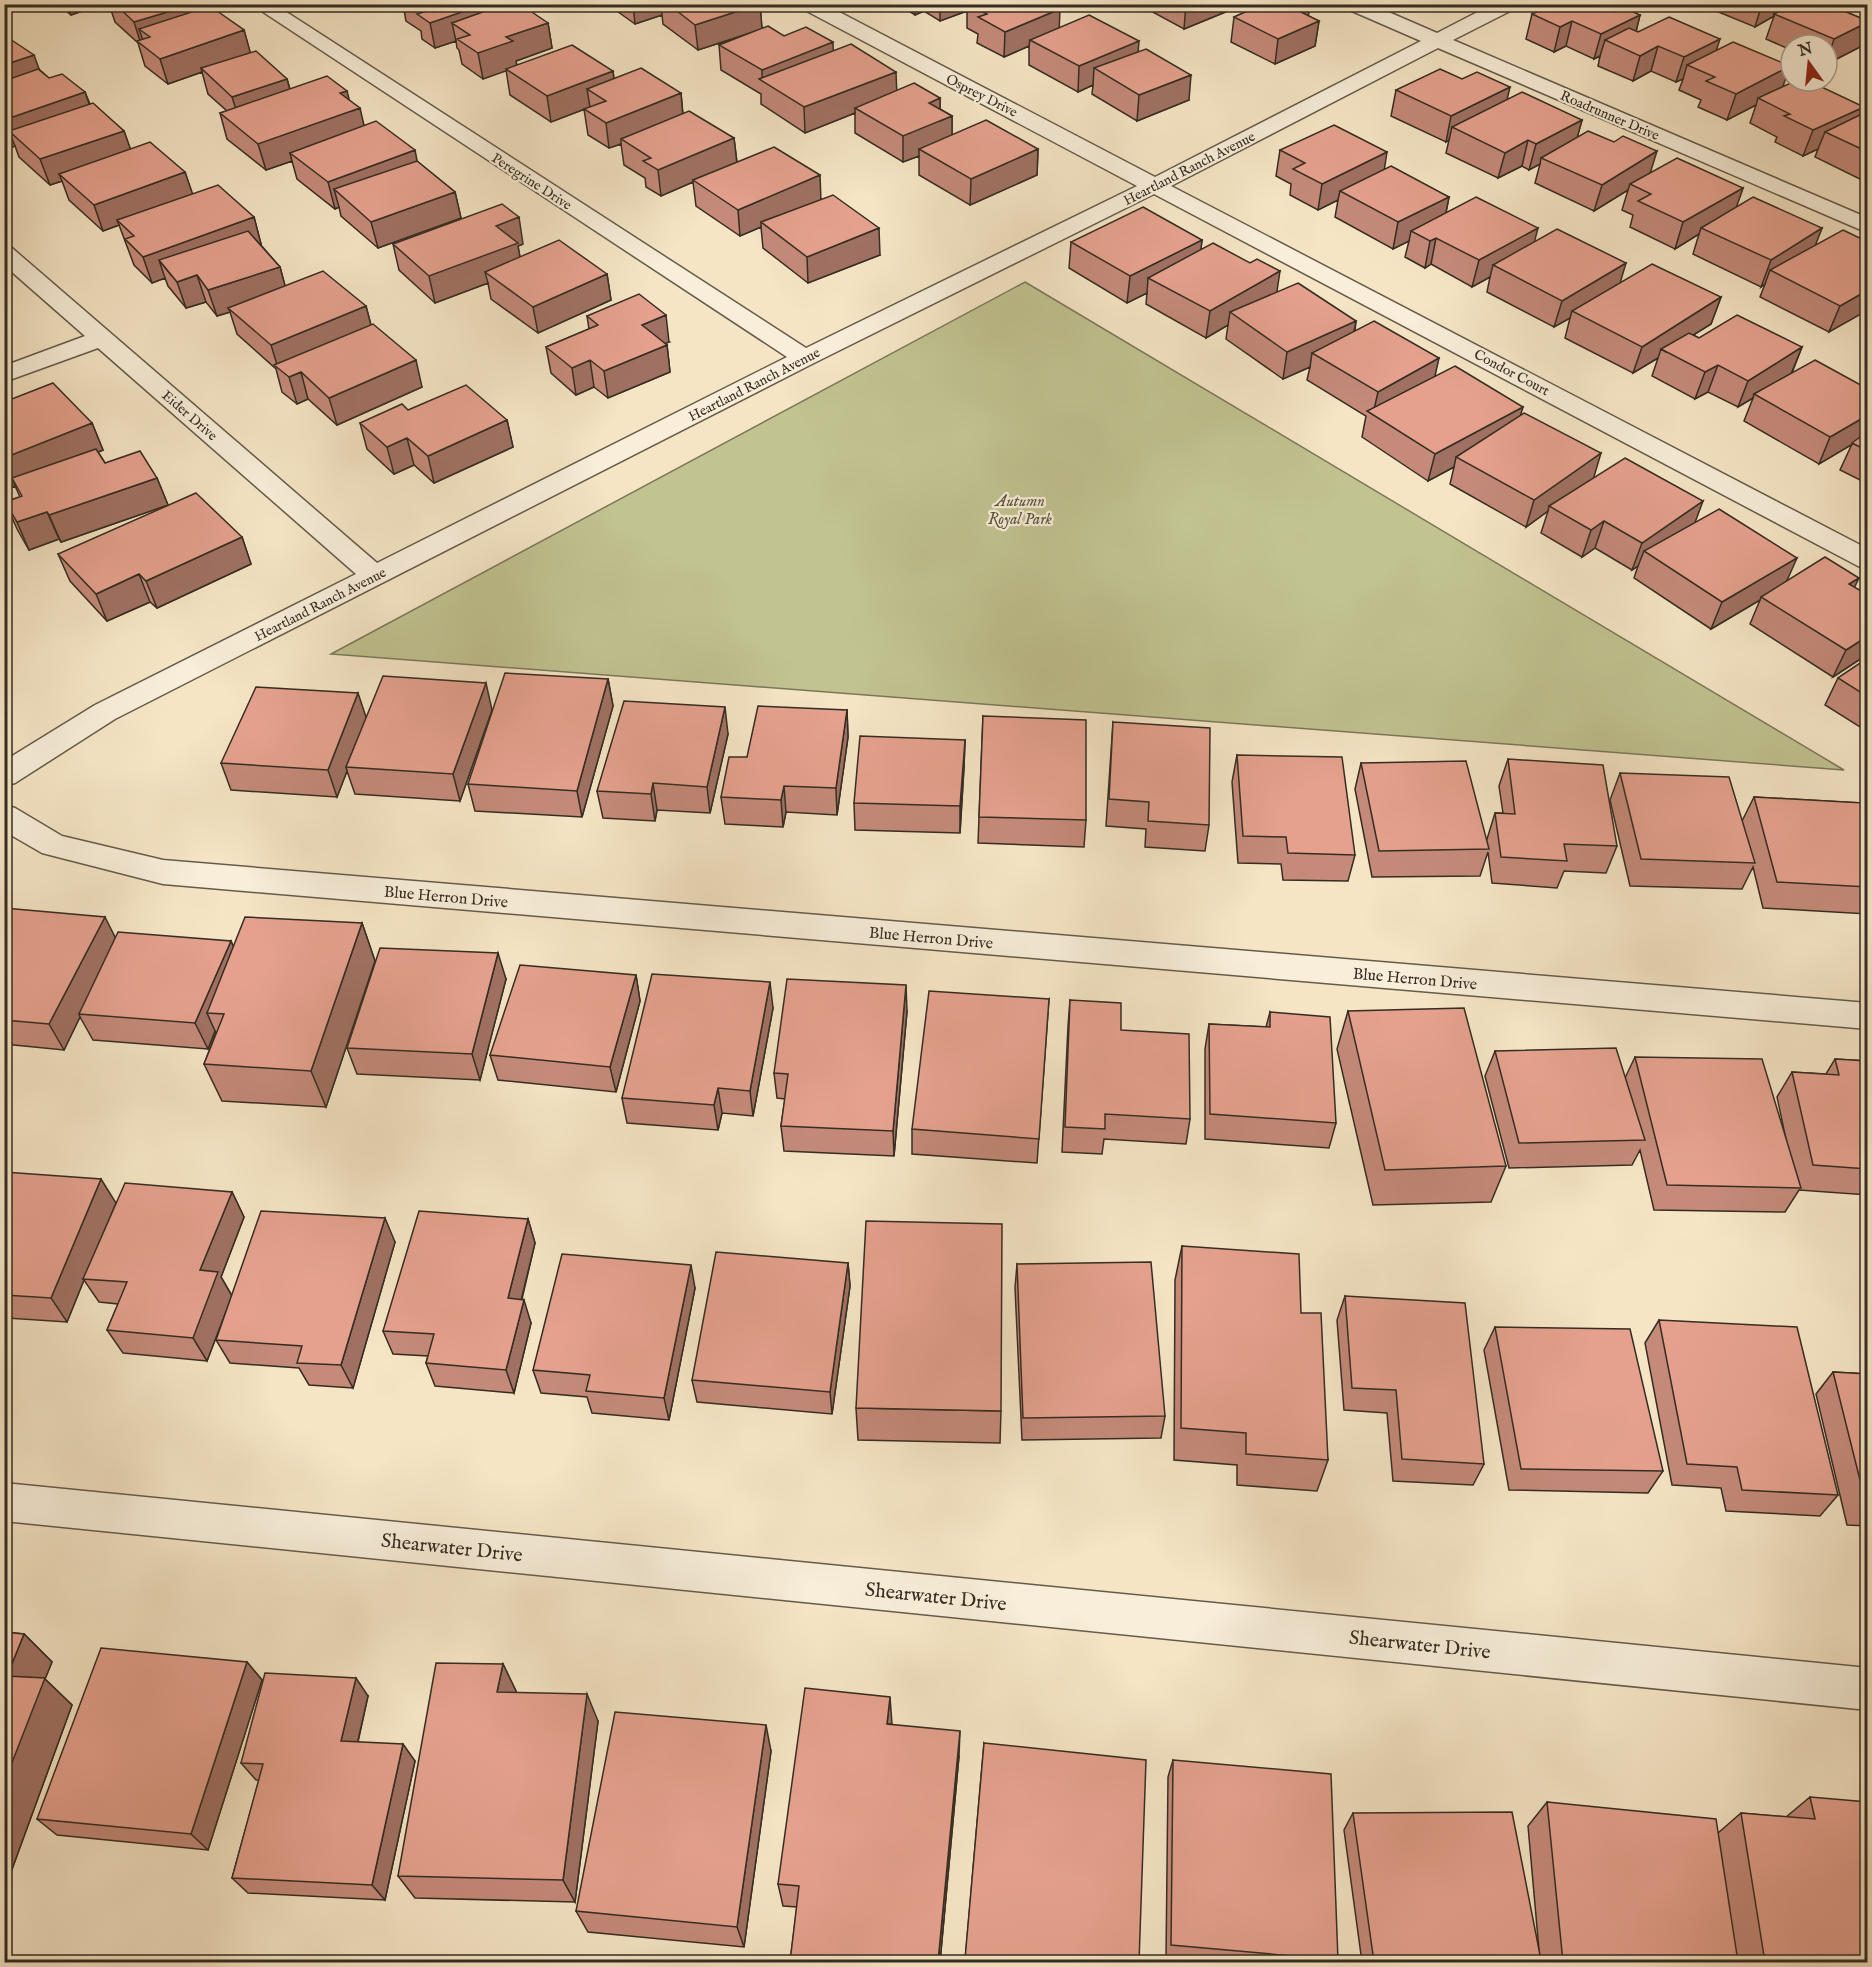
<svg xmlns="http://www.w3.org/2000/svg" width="1872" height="1967" font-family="'IM FELL English',serif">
	<rect width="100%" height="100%" fill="#f5e5c5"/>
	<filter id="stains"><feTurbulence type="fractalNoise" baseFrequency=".00333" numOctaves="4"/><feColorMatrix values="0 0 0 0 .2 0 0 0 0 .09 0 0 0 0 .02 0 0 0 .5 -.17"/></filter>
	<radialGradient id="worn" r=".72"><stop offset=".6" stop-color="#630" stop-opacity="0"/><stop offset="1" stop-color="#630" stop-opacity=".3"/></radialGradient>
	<path fill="#c1c391" stroke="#7b785a" stroke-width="1.5" d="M1025,282L1844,770L331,654Z"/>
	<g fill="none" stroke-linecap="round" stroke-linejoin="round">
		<defs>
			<path id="minor" d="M251,4H274L806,348L1137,186L801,8L799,4H824L1155,177L1421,41L1345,8L1343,4H1370L1437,33L1493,4H1518L1516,8L1453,40L1868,218V233L1438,48L1171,186L1868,549V569L1858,566L1154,194L814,363L115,719L15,783L4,786V761L95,705L356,574L98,348L4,382V366L85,336L4,265V246L12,248L377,563L787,357Z
				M4,805L15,808L62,836L163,860L1868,1003V1029L163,884L42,853L4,831Z
				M4,1483L1868,1668V1710L4,1521Z"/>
		</defs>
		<use href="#minor" stroke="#655b4b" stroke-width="3"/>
		<use href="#minor" fill="#f8eed9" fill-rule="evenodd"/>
	</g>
	<path fill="#c58a7a" stroke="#352d22" stroke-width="1.5" d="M57,4H103L71,15Z
		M109,4H208L209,6L244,30L250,53L287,79L290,89L350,101L364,126L417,161L455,192L461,218L378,248L341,216L339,207L335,209L297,179L292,161L266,170L227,139L220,113L227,111L208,94L202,72L168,84L145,66L138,43L115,22Z
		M356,4H381L364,10Z
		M403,4H497L498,7L548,23L552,48L516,61L517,66L613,71L614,79L681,93L683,114L734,138L737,162L821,199L880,255L808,283L763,248L761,227L740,236L696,206L693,182L661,196L646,187L645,178L624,165L621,144L609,148L588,135L584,109L590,107L551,122L510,95L506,70L483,79L462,64L459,50L457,48L456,41L435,48L422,39L421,31L406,21Z
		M607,4H760L762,29L833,51L897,91L940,98V109L952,116V135L1038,149L1037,175L970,205L919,175V156L903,162L855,133V113L805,133L761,104V94L721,70L719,45L751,33L698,50L663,24L662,15L635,24Z
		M897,4H1051L1059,28L1139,52L1189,100L1137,121L1092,94L1093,85L1078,92L1029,65V46L1004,57L977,43L978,34L967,28V11L940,21L924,11L915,15Z
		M1138,4H1245L1184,29Z
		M1259,4H1310L1308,16L1319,21L1315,46L1275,64L1231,42L1234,17L1259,6Z
		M1699,4H1827L1868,21V25L1860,47L1827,64V45H1791V50L1766,39L1774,16L1755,27Z
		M1532,14L1640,15L1636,31L1717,50L1783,86L1864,107L1861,114L1868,111V183L1815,157L1818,149L1803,156L1775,142L1777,137L1750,123L1756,105L1727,120L1698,107L1701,100L1679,90L1683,79L1676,82L1651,71L1633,81L1598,66L1600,56L1594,59L1566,46L1554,52L1526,39Z
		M4,35L40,70L49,78L85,92L90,104L124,131L130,149L185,172L192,194L254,217L261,244H260L280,267L285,286L366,306L371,325L422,387L337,425L308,399L297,404L282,392L276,369L237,334L230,312L217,316L206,302L186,308L168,286L165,278L152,283L134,265L119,225L103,231L69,200L62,181L50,185L19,157L15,146L4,150Z
		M1396,90L1507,99L1582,120L1577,137L1651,172L1743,188L1736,207L1822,228L1815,245L1868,242L1829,332L1760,297L1765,284L1761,287L1693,254L1699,234L1675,249L1630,227L1633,215L1622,210L1628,190L1594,211L1535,183L1540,164L1529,170L1522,166L1498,178L1446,153L1449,140L1446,142L1391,116Z
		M1280,150L1384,170L1449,197L1446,212L1534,242L1620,282L1721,297L1711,324L1693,335L1699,338L1802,347L1792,373L1868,389V484L1840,470L1852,444L1819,464L1744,421L1753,398L1738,407L1708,392L1695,399L1652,376L1658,358L1633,373L1565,338L1570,318L1554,327L1487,292L1490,277L1472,287L1431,264L1425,268L1405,257L1409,241L1393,249L1335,217L1338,200L1318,210L1290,195L1291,184L1276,176Z
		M1202,240L1201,249L1276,292L1356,321L1355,331L1435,376L1521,415L1593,478L1695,522L1787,581L1855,588L1868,654L1833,677L1750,624L1760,600L1711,629L1634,578L1638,566L1632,570L1595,548L1582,557L1541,533L1548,511L1526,527L1450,484L1454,467L1428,481L1362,437L1366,416L1307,380L1310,367L1283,379L1226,339L1228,325L1206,338L1146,304L1147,293L1127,303L1069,268L1071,242Z
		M393,244H523L518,246L520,257L607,274L611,300L538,333L491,299L488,283L435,303L399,270Z
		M587,316L669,342L665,343L667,345L670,372L608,398L594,387L576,395L551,373L546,347L589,329Z
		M4,402L92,423L103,450L98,452L105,463L157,478L168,505L61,542L59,539L29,550L17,529L5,502L20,497L15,486L13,487L4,477Z
		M408,410L507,420L513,447L434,483L414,465L394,474L367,449L360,423Z
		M242,537L251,564L157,608L150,602L107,621L70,581L58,554Z
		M1868,658V732L1825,705L1838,678Z
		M608,679L613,706L582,817L475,811L468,784Z
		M492,710L460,801L355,794L347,771L337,797L231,790L221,763L366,718Z
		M847,710L848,737L837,815L786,812L783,827L725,824L721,797L747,757Z
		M983,716L1086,820L1084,847L978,843Z
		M1113,722L1209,825L1205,851L1145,847L1146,829L1106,826Z
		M728,734L710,813L657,810L655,821L603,818L597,791Z
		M965,740L964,767L960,833L855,830L854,803Z
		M1237,755L1355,855L1348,881L1283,880L1281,864L1238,863L1232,782Z
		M1508,759L1617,846L1606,873L1564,871L1557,888L1492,883L1488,852L1480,876L1372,877L1355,789L1361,763L1487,839L1495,813H1503L1499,786Z
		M1620,773L1742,821L1754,797L1861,803L1868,791V914L1763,908L1753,867L1742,889L1630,886L1610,800Z
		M4,908L115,938L231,941L233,946L362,923L375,961L326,1107L222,1101L204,1064L216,1033L215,1031L208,1049L93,1040L80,1017L64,1050L4,1044Z
		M636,975L640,1001L616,1092L498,1080L490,1055Z
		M506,979L480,1080L357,1074L347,1048Z
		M1049,999L1037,1163L912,1154V1129Z
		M1070,1000L1121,1030L1190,1119L1186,1144L1104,1139L1102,1154L1062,1152L1068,1026Z
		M773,1008L753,1116L722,1113L718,1130L627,1123L622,1098Z
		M907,1011L894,1156L784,1151L781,1126L785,1099L777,1098L774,1073Z
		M1348,1011L1506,1166L1491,1202L1373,1205L1337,1049Z
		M1270,1012L1336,1123L1329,1148L1205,1139V1049L1209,1024L1266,1027Z
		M1495,1051L1625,1078L1635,1057L1787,1144L1777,1097L1792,1072L1826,1074L1835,1059L1868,1061V1195L1799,1190L1785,1212L1654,1210L1640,1150L1632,1165L1509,1168L1485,1076Z
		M4,1172L116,1203L105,1228L232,1192L244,1217L221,1277L232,1296L395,1242L353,1388L309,1385L299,1368L230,1363L216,1340L230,1300L207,1361L123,1353L107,1330L118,1304L99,1302L84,1280L67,1322L7,1318L4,1323Z
		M528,1219L535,1243L522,1299L531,1323L514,1393L435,1386L426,1363L428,1356L393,1354L383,1331Z
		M1182,1246L1301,1313L1328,1460L1317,1491L1237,1485V1465L1174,1460L1175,1280Z
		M848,1263L850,1286L832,1414L697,1402L692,1380Z
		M1017,1264L1165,1416L1161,1438L1022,1440L1015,1288Z
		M695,1288L669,1420L592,1413L587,1397L541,1393L533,1370Z
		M1345,1296L1484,1464L1473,1485L1393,1481L1387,1413L1344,1410L1337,1320Z
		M1659,1320L1838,1495L1820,1516L1726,1511L1721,1488L1672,1485L1645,1343Z
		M1495,1327L1663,1471L1648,1493L1509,1490L1484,1350Z
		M1833,1372L1868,1374V1526L1847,1525L1816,1394Z
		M856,1408L1001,1411L1000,1443L858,1440Z
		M4,1632L24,1634L52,1662L45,1679L72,1705L11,1872H4Z
		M247,1662L262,1680L208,1850L57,1835L37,1819Z
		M503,1664L516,1691V1693L598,1721L575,1902L415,1898L398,1876Z
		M368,1696L358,1742L415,1761L385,1900L248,1893L232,1878L259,1780H256L241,1763Z
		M891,1724L959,1756L940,1962H790L797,1907L783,1906L778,1884Z
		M984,1743L1139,1962H965Z
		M771,1751L744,1947L588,1932L576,1911Z
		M1173,1760L1338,1960L1336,1962H1207L1166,1959L1168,1777Z
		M1810,1797L1868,1962H1540V1961L1538,1962H1362L1344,1830L1353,1813L1539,1950L1528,1826L1547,1802L1718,1833L1741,1813L1786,1817Z"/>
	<path fill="#a07163" stroke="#352d22" stroke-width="1.5" d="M67,4H103L71,15Z
		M194,4H208L214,26L139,29L145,46L141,44L134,22Z
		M362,4H381L364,10Z
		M483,4H497L499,16L470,35L452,23L456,41L435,48L430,23Z
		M633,4H661L662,15L635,24Z
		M760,4L762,29L698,50L695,25Z
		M915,4H924V11L915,15Z
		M940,4H967V11L940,21Z
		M1186,4H1245L1184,29Z
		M1302,4H1310L1307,26L1293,8Z
		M1762,4H1795L1774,14V16L1755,27Z
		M1060,9L1059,34L1030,40L1029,46L1004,57L1005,32Z
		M1640,15L1634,40H1605L1600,56L1594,59L1601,34Z
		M1319,21L1315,46L1275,64L1278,39Z
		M1572,21L1566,46L1554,52L1560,27Z
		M1868,22V25L1860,47L1827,64V60L1834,39Z
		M548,23L552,48L516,61L517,67L483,79L478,53L506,37Z
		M244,30L251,55L201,68L202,72L168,84L160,59Z
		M1720,39L1712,64L1687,65L1683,79L1676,82L1684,57Z
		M1139,41L1137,66L1094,68L1093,85L1078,92L1079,66Z
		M833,42L834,67L762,80V70Z
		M1658,46L1651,71L1633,81L1640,56Z
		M34,55L43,80L4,100V65Z
		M1790,66L1781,92L1758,98L1756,105L1727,120L1736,94Z
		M613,71L616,97L587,89L590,107L551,122L547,96Z
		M896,72L897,97L855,108V113L805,133L804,107Z
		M1191,75L1189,100L1137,121L1139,95Z
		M287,79L294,105L240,122L232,97Z
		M1510,87L1504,113L1452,127L1449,140L1446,142L1451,116Z
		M347,91L352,111L360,108L366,134L290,153L292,161L266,170L258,144L340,93Z
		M85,92L94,118L9,131L15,146L4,150V120Z
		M681,93L683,118L621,139V144L609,148L606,123Z
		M940,98V121L952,116V142L919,149V156L903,162V136L929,103Z
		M1864,107L1854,133L1825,132L1818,149L1803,156L1813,130Z
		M1582,120L1575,146L1541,158L1540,164L1529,170L1536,144Z
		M124,131L133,156L59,174L62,181L50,185L40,159Z
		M734,138L737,164L693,180V182L661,196L658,170Z
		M1528,140L1522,166L1498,178L1505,153Z
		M1038,149L1037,175L970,205L971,179Z
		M415,150L420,176L334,189L339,207L335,209L328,182Z
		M1657,151L1649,177L1630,184L1628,190L1594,211L1602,185Z
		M1387,152L1383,178L1340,191L1338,200L1318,210L1322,184Z
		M185,172L194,198L117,220L119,225L103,231L94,205Z
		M820,175L821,201L761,222V227L740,236L738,210Z
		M1743,188L1734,214L1701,228L1699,234L1675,249L1683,222Z
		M455,192L461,218L378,248L371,222Z
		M1449,197L1444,223L1411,231L1409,241L1393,249L1398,222Z
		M254,217L261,244L172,276L159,260L165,278L152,283L143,257Z
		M519,217L523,244L518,246L522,270L485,272L488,283L435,303L429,276L496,226Z
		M879,228L880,255L808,283L807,257Z
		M1538,228L1531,255L1493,265L1490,277L1472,287L1479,260Z
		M1822,228L1812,254L1770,270L1765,284L1761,287L1771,260Z
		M1436,238L1431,264L1425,268L1430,241Z
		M1202,240L1199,266L1148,278L1147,293L1127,303L1130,276Z
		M1626,263L1618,290L1572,311L1570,318L1554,327L1562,301Z
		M280,267L287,293L228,308L230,312L217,316L208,290Z
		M1280,271L1276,298L1230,312L1228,325L1206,338L1210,311Z
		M607,274L611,300L538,333L533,307Z
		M197,275L206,302L186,308L177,282Z
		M1868,290V310L1829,332L1840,306Z
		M1721,297L1711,324L1666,352L1661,349L1658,358L1633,373L1642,347Z
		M366,306L373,333L278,368L271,345Z
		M666,315L669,342L646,352L642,325Z
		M1356,321L1351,348L1312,353L1310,367L1283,379L1287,352Z
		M667,345L670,372L608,398L604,371Z
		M1802,347L1791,374L1754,394L1753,398L1738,407L1748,381Z
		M1439,358L1433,385L1373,414L1378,392Z
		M416,360L422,387L337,425L329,398Z
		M590,360L594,387L576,395L572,368Z
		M1718,365L1708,392L1695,399L1705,372Z
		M301,372L308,399L297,404L289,377Z
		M1523,407L1515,434L1456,457L1454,467L1428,481L1435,454Z
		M1868,415V435L1819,464L1830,437Z
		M507,420L513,447L434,483L428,456Z
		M92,423L103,450L16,486L12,478L15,486L13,487L4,468V458Z
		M407,438L414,465L394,474L387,447Z
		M1601,453L1593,480L1549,506L1548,511L1526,527L1534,500Z
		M157,478L168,505L61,542L49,515Z
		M1703,501L1693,528L1644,551L1638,566L1632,570L1642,543Z
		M47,512L59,539L29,550L17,522Z
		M1604,521L1595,548L1582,557L1591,530Z
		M242,537L251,564L157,608L146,581Z
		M1797,558L1785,585L1761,597L1760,600L1711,629L1722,602Z
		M139,574L150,602L107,621L96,594Z
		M1859,578L1846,605L1849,584Z
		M1868,636V654L1833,677L1846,650Z
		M608,679L613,706L582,817L577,791Z
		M486,683L492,710L460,801L453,774Z
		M358,693L367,720L346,767L347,771L337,797L328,770Z
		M725,707L728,734L710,813L707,787Z
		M847,710L848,737L837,815L836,788Z
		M965,740L964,767L960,833V806Z
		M653,783L657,810L655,821L651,794Z
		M784,786L786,812L783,827L781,800Z
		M105,917L118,943L79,1014L80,1017L64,1050L49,1024Z
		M362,923L375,961L326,1107L311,1071Z
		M231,941L242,967L207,1013L215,1031L208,1049L195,1023Z
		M498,953L506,979L480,1080L472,1054Z
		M636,975L640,1001L616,1092L610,1067Z
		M770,982L773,1008L753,1116L750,1091Z
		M906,985L907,1011L894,1156L893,1131Z
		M718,1088L722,1113L718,1130L714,1105Z
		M101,1179L116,1203L85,1279H83L84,1280L67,1322L51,1298Z
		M232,1192L244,1217L221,1277L232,1296L207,1361L193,1338L200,1270Z
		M385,1218L395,1242L353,1388L341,1365Z
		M528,1219L535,1243L516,1321L508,1298Z
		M848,1263L850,1286L832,1414L830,1392Z
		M691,1265L695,1288L669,1420L664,1398Z
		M524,1300L531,1323L514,1393L506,1370Z
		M24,1634L52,1662L45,1679L72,1705L11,1872L4,1868V1783L7,1676Z
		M247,1662L262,1680L208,1850L191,1834Z
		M503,1664L516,1691L511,1719L497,1692Z
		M356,1678L368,1696L354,1758L341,1741Z
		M587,1694L598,1721L575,1902L563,1880Z
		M890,1697L892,1724H887Z
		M766,1725L771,1751L744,1947L737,1927Z
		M960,1731L959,1756L940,1962H938Z
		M403,1744L415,1761L385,1900L372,1885Z"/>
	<path fill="#e5a18e" stroke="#352d22" stroke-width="1.5" d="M115,4H194L134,22Z
		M413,4H485L430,23L417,14L424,12Z
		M505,4H520L548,23L506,37L513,41L478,53L457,39L470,35L452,23Z
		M668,4H760L695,25Z
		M969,4H1051L1060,9L1005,32L978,17L987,14Z
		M1263,4H1302L1293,8L1319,21L1278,39L1234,17Z
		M1554,4H1616L1640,15L1601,34L1572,21L1560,27L1532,14Z
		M1794,4H1827L1868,21V22L1834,39L1774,14Z
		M210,6L244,30L160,59L137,41L150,37L139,29Z
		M1089,15L1139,41L1079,66L1030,40Z
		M1669,17L1720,39L1684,57L1658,46L1640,56L1605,40L1629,28L1638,32Z
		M768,26L784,36L806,27L833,42L762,70L719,45Z
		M4,35L34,55L4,65Z
		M1733,42L1790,66L1736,94L1706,81L1715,77L1687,65Z
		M851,44L896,72L804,107L759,79Z
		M572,45L613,71L547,96L506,69Z
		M1146,49L1191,75L1139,95L1094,68Z
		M256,51L287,79L232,97L201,68Z
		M641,68L681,93L606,123L584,109L606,101L587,89Z
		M38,69L49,78L62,74L85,92L4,120V81Z
		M1440,69L1462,79L1477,72L1510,87L1451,116L1396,90Z
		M327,76L347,91L340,93L360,108L258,144L220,113Z
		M1795,81H1809L1864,107L1813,130L1784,116L1790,114L1758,98Z
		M914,83L940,98L929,103L952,116L903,136L855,108Z
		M1522,92L1582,120L1536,144L1528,140L1505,153L1452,127Z
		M93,103L124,131L40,159L9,131Z
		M689,111L734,138L658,170L643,161L651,158L621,139Z
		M1868,111V152L1825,132Z
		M986,120L1038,149L971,179L919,149Z
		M376,121L415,150L328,182L290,153Z
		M1334,125L1387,152L1322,184L1293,169L1305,163L1280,150Z
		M1588,131L1614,142L1623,136L1657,151L1602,185L1541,158Z
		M150,142L185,172L94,205L59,174Z
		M774,147L820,175L738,210L693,180Z
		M1677,158L1743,188L1683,222L1638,201L1651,194L1630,184Z
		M417,161L455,192L371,222L334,189Z
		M1391,166L1449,197L1398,222L1340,191Z
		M218,185L254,217L143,257L125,239L134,236L117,220Z
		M833,195L879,228L807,257L761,222Z
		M1476,197L1538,228L1479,260L1436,238L1430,241L1411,231Z
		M1753,197L1822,228L1771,260L1701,228Z
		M502,204L519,217L496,226L518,243L429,276L393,244Z
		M1143,207L1202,240L1130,276L1071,242Z
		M1557,229L1626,263L1562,301L1493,265Z
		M1843,230L1868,242V290L1840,306L1770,270Z
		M248,231L280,267L208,290L197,275L177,282L159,260Z
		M559,240L607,274L533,307L485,272Z
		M1213,243L1250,263L1257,259L1280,271L1210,311L1148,278Z
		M1652,264L1721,297L1642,347L1572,311Z
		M323,271L366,306L271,345L228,308Z
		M1298,283L1356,321L1287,352L1230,312Z
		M639,294L666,315L642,325L667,345L604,371L590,360L572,368L546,347L598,325L587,316Z
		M1737,315L1802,347L1748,381L1718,365L1705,372L1661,349L1689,333L1699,338Z
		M1374,321L1439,358L1378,392L1312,353Z
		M373,324L416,360L329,398L301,372L289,377L274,365Z
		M1815,360L1868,389V415L1830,437L1754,394Z
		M1455,366L1523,407L1435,454L1367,411Z
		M53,383L92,423L4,458V402Z
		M466,385L507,420L428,456L407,438L387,447L360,423L402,404L408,410Z
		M1524,413L1601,453L1534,500L1456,457Z
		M1868,431V451L1852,443Z
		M96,449L105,463L140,451L157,478L49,515L47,512L17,522L5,502L22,496L12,478Z
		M1625,458L1703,501L1642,543L1604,521L1591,530L1549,506Z
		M196,493L242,537L146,581L139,574L96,594L58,554Z
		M1719,509L1797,558L1722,602L1644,551Z
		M1825,557L1859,578L1849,584L1868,595V636L1846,650L1761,597Z
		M1868,658V697L1838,678Z
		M505,673L608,679L577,791L468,784Z
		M383,676L486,683L453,774L346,767Z
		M256,687L358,693L328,770L221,763Z
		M624,701L725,707L707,787L653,783L651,794L597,791Z
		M758,706L847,710L836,788L784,786L781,800L721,797L729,757H747Z
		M983,716L1086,720V820L979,817Z
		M1113,722L1210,728L1209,825L1148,821L1149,802L1109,799Z
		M860,736L965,740L960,806L854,803Z
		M1237,755L1342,757L1355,855L1288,853L1286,837L1243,836Z
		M1508,759L1603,765L1617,846L1564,844L1567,861L1501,857L1495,813L1515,814Z
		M1466,761L1489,849L1379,851L1361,763Z
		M1620,773L1729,777L1755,863L1641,859Z
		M1754,797L1864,803L1868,813V887L1777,882Z
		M4,908L105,917L49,1024L4,1020Z
		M245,917L362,923L311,1071L204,1064L224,1014L207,1013Z
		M118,932L231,941L195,1023L79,1014Z
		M380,948L498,953L472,1054L347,1048Z
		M520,965L636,975L610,1067L490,1055Z
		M652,974L770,982L750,1091L718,1088L714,1105L622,1098Z
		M787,979L906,985L893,1131L781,1126L788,1074L774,1073Z
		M929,991L1049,999L1039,1139L912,1129Z
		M1070,1000L1121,1003V1030L1189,1034L1190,1119L1105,1114V1129L1065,1127Z
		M1464,1008L1506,1166L1385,1170L1348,1011Z
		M1270,1012L1330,1017L1336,1123L1210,1114L1209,1024L1270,1027Z
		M1616,1048L1645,1140L1519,1143L1495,1051Z
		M1635,1057L1762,1059L1801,1188L1667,1185Z
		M1835,1059L1868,1061V1169L1813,1165L1792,1072L1839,1075Z
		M4,1172L101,1179L51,1298L4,1295Z
		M125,1183L232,1192L200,1270L218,1272L193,1338L107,1330L127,1282L83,1279Z
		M261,1211L385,1218L341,1365L297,1363L302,1346L216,1340Z
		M419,1211L528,1219L508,1298L524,1300L506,1370L426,1363L434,1334L383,1331Z
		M866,1221L1002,1224L1001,1411L856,1408Z
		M1182,1246L1299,1254L1301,1313H1321L1328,1460L1246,1454V1433L1181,1428Z
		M716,1252L848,1263L830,1392L692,1380Z
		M562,1254L691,1265L664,1398L586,1391L590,1375L533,1370Z
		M1151,1262L1165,1416L1023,1418L1017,1264Z
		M1345,1296L1465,1303L1484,1464L1402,1459L1396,1390L1352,1388Z
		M1659,1320L1797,1327L1838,1495L1742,1490L1737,1467L1687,1464Z
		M1495,1327L1630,1329L1663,1471L1521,1469Z
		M1833,1372L1868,1374V1504H1866Z
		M4,1632L24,1634L7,1676L45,1678L4,1783Z
		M101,1648L247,1662L191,1834L37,1819Z
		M436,1663L503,1664L497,1692L587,1694L563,1880L398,1876Z
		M265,1673L356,1678L341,1741L403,1744L372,1885L232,1878L263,1764L241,1763Z
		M805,1688L890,1697L887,1724L960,1731L938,1962H790L799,1886L778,1884Z
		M615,1712L766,1725L737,1927L576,1911Z
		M984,1743L1146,1760L1139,1962H994L965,1959Z
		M1173,1760L1331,1774L1338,1960L1171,1945Z
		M1810,1797L1868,1802V1962H1765L1741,1813L1815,1819Z
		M1547,1802L1716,1819L1738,1962H1563Z
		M1512,1812L1541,1960L1374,1962L1353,1813Z"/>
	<g text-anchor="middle" stroke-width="4.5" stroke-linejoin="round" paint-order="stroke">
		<g font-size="14" fill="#352d22" stroke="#f8eed9">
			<text transform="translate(982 95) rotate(27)" y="5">Osprey Drive</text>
			<text transform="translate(1610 115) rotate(23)" y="5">Roadrunner Drive</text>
			<text transform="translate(1189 168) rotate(-27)" y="5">Heartland Ranch Avenue</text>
			<text transform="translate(532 181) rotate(33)" y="5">Peregrine Drive</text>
			<text transform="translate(1512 372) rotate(28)" y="5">Condor Court</text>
			<text transform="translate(754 384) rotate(-27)" y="5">Heartland Ranch Avenue</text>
			<text transform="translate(190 415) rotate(41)" y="5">Eider Drive</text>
			<text transform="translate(320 604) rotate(-27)" y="5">Heartland Ranch Avenue</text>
		</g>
		<g font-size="16" font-style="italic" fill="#58523e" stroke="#f8eed9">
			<text x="1020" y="506">Autumn<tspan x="1020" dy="18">Royal Park</tspan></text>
		</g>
		<g font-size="16" fill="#352d22" stroke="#f8eed9">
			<text transform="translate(446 896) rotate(5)" y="6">Blue Herron Drive</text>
			<text transform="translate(931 937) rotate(5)" y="6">Blue Herron Drive</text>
			<text transform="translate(1415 978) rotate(5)" y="6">Blue Herron Drive</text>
		</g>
		<g font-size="20" fill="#352d22" stroke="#f8eed9">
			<text transform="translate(452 1547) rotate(6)" y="7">Shearwater Drive</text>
			<text transform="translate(936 1596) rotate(6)" y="7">Shearwater Drive</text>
			<text transform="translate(1420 1644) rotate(6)" y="7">Shearwater Drive</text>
		</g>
	</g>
	<rect width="1872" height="1967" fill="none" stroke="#f5e5c5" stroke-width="24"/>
	<rect x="6" y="6" width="1860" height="1955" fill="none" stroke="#352d22" stroke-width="3"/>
	<rect x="12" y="12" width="1848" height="1943" fill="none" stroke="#352d22" stroke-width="1.5"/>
	<g transform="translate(1809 63) rotate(345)"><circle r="28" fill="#f8eed9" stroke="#aaa190" stroke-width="1.5"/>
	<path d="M0-4.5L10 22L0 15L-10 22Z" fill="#8f2418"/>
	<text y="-9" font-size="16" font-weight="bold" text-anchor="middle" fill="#352d22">N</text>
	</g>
	<rect width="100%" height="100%" filter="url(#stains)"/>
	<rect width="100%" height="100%" fill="url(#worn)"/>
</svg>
